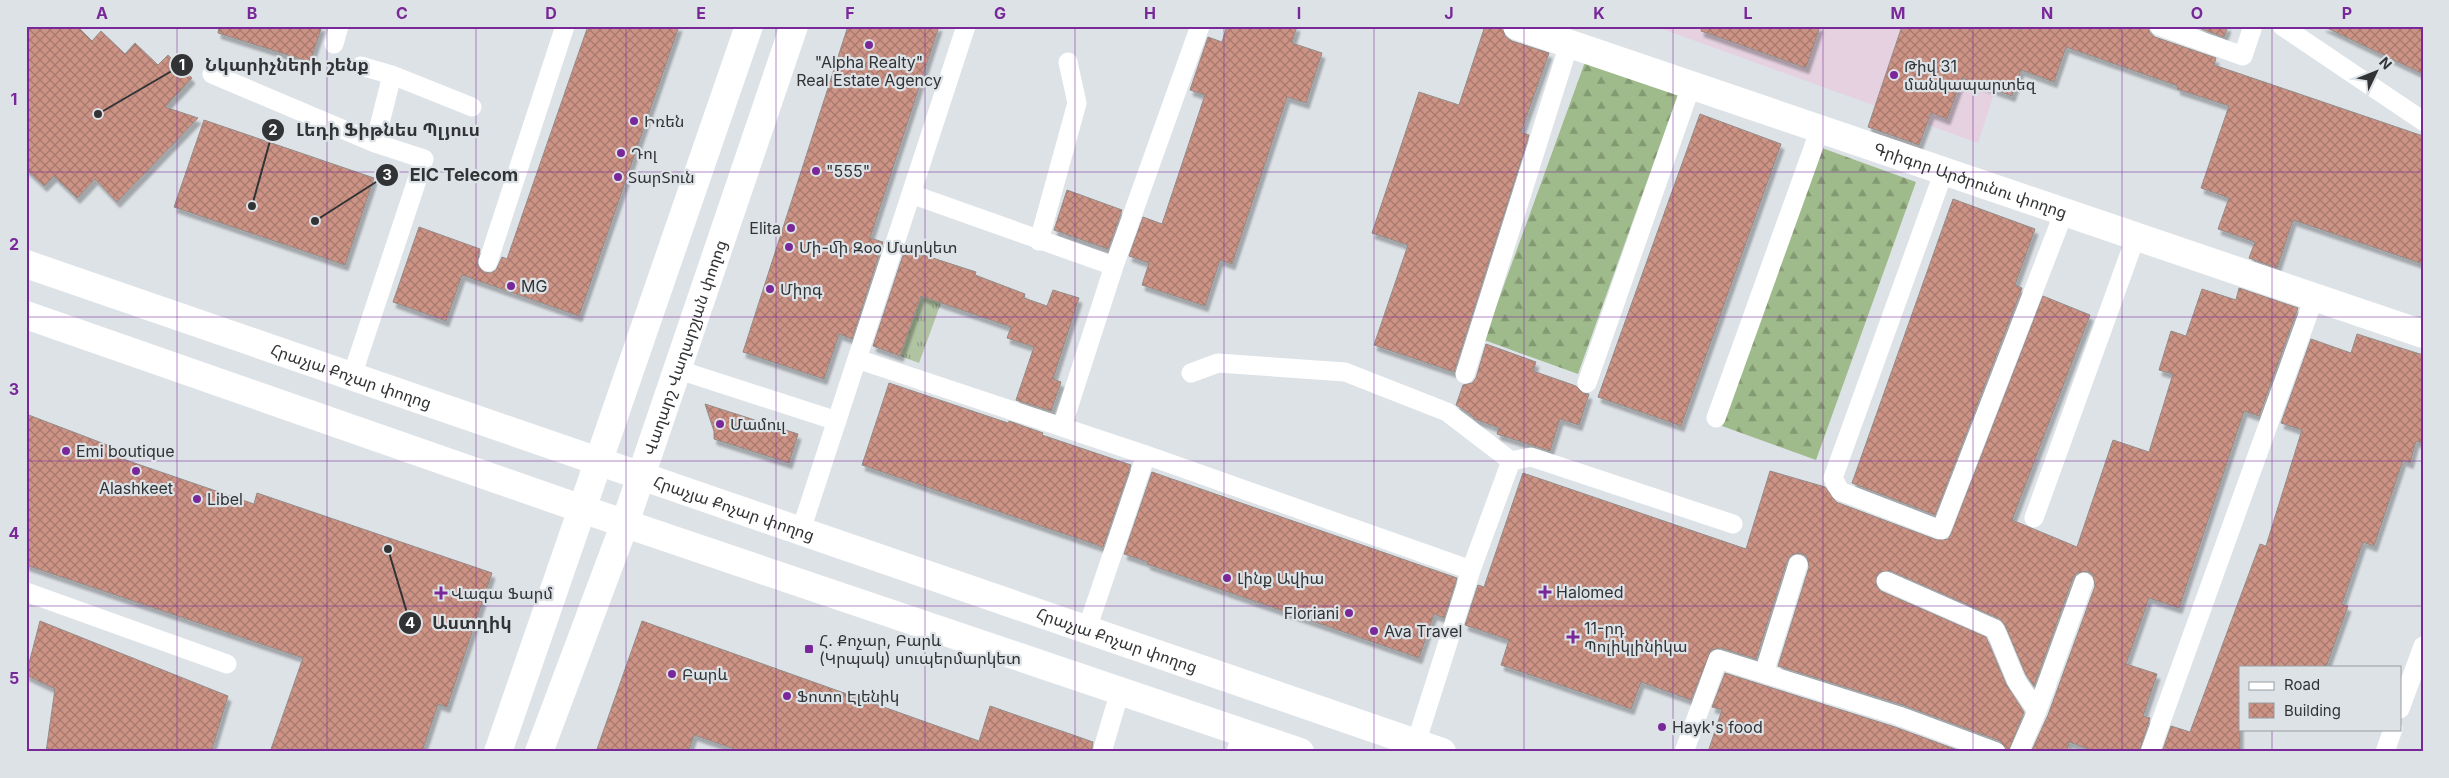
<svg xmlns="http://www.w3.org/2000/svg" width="2449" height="778" font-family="Inter,'Noto Sans Armenian',sans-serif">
	<defs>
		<pattern id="grass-tufts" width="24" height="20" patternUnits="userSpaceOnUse" patternTransform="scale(1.25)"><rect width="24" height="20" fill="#b0c4a2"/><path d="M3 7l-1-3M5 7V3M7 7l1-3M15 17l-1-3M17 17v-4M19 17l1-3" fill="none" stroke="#90a085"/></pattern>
		<pattern id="forest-firs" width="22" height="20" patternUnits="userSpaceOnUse" patternTransform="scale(1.25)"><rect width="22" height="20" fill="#9fbb8b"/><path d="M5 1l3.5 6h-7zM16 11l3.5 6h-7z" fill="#829972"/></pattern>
		<pattern id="building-cross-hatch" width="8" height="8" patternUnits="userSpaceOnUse" patternTransform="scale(1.25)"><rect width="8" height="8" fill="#cd9486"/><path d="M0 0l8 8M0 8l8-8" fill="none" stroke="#a7796e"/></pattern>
		<filter id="shadow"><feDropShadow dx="3" dy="5.5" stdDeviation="1" flood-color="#0004"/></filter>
	</defs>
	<rect width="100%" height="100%" fill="#dde2e7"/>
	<path fill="#e5d1e0" d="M1654,26H2016L1978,143Z"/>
	<path fill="url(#grass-tufts)" d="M921,296L941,303L919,363L900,356Z"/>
	<path fill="url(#forest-firs)" d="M1585,62L1678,95L1578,374L1484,340Z
		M1822,148L1916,182L1816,460L1722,426Z"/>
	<path fill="url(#building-cross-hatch)" stroke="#928c8a" filter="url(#shadow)" d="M26,26H77L92,41L101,31L125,54L135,43L158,65L168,55L192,78L165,107L198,118L117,202L95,179L77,198L54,176L44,186L26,169Z
		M219,26H322L310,62L218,33Z
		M588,26H679L579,316L462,275L446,321L393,302L419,227L480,249L477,264L484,272L491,273L496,270L502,257L507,259Z
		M848,26H939L870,238L883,242L852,339L839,334L824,379L743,352Z
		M1227,26H1297L1292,43L1322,53L1306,103L1287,97L1232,264L1220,260L1205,306L1142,285L1149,263L1129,256L1143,217L1162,224L1205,95L1190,90L1208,37L1222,42Z
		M1485,26H1502L1505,36L1512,41L1549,53L1521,132L1529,135L1454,372L1374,345L1408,245L1372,233L1419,92L1459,105Z
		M1702,26H1820L1806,68L1701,31Z
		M1902,26H2009L2021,30L2022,26H2148L2150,33L2155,37L2216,58L2214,65L2423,136V264L2293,220L2277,268L2249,258L2255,242L2218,229L2229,198L2201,188L2229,106L2177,89L2178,86L2066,47L2054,82L2021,70L2012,96L1962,78L1947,119L1931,113L1919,145L1868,127Z
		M2193,26H2228L2224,37Z
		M2323,26H2423V74Z
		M1700,114L1781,144L1681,426L1598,397Z
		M204,120L374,178L345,265L174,207Z
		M1067,190L1122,210L1108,249L1054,230Z
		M1953,199L2035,229L2015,285L2022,288L1935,515L1852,483Z
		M905,249L976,272L975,275L1025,294L1024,298L1047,306L1053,290L1079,298L1053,379L1061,382L1051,411L1016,400L1034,347L1007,338L1011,327L921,296L900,356L873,346Z
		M2239,288L2298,308L2259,416L2244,411L2179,608L2149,598L2126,664L2157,674L2143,716L2150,718L2139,752H2097L2069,742L2067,752H2031L2048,715L2095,586L2093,575L2087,571L2077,573L2073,578L2034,686L2026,675L2005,625L2000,619L1891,571L1880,572L1876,577L1877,587L1881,591L1986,637L2006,684L2024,712L2008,752L2000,741L1903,705L1778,666L1809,567L1807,557L1801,553L1791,555L1787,561L1756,659L1721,648L1711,650L1691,700L1641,682L1631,709L1501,665L1509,640L1465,625L1478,585L1484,587L1523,473L1746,549L1770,471L1825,487L1836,502L1937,540L1948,539L1951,534L2043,296L2090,315L2012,520L2077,547L2113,440L2149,452L2173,374L2159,370L2171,331L2186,336L2202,289L2236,300Z
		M2357,334L2423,355V444L2416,441L2410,463L2403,460L2374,546L2363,542L2342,604L2348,606L2326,667H2240V752H2162L2171,726L2190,732L2260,544L2266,546L2302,430L2281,423L2311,339L2351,353Z
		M1486,344L1536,362L1533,371L1576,386L1583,393L1589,394L1579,425L1560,419L1550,451L1497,434L1499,428L1475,419L1469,413L1456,405L1463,385L1472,383L1476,378Z
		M889,383L1008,423L1009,421L1043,433L1042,435L1131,465L1103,547L862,465Z
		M705,404L798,434L789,463L714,439V431Z
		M26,414L123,451L120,458L254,504L257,493L492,573L447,707L438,704L422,752H270L303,658L26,565Z
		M1152,472L1457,578L1444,618L1434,614L1419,658L1147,564L1148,562L1124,554Z
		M40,621L228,696L211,752H46L55,689L26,675Z
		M642,621L979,741L990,706L1093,742L1091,752H743L694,735L688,752H596Z
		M1725,673L1895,727L1963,752H1708L1722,710L1712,707Z"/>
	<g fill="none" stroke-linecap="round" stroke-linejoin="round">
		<path stroke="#fff" stroke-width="19" d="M2159,26L2243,56L2253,26
			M2282,26L2423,121
			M334,44L339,26
			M361,66L392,75L472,107
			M212,74L375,143L424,159L352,376
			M375,143L392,75
			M1944,171L1833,478L1840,491L1941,530L2064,212
			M911,194L1114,266L1200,26
			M1039,241L1077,103L1068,62
			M488,262L565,26
			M857,359L1146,455L1471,570
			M676,369L837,421
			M1191,373L1218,363L1345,372L1447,412L1511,461L1471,570L1416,743
			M1465,374L1569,44
			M1587,383L1691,86
			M1716,418L1820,129
			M1062,427L1114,266
			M1511,461L1531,457L1733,524
			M2034,518L2136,236
			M801,530L966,26
			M1886,581L1995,629L2016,680L2037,711
			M26,592L227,664
			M1087,629L1146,455
			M1764,673L1798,564
			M2400,709L2423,646
			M1102,752L1120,691
			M1236,752L1242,732
			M1684,752L1718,659L1899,716L1996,752
			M2019,752L2037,711L2084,582
			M2150,752L2314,298
			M2385,752L2393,729"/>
		<path stroke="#fff" stroke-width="28" id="s1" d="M1517,26L2423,334"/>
		<g stroke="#fff" stroke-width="28">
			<path id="s2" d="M26,264L1442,752"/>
			<path d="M26,315L582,509L1300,752"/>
			<path d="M498,752L749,26"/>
			<path id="s3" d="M539,752L625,523L794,26"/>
		</g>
	</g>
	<path fill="none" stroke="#792899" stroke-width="1" stroke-opacity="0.55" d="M177,26V752M327,26V752M476,26V752M626,26V752M776,26V752M925,26V752M1075,26V752M1224,26V752M1374,26V752M1524,26V752M1673,26V752M1823,26V752M1973,26V752M2122,26V752M2272,26V667M26,172H2423M26,317H2423M26,461H2423M26,606H2423M2272,729V752"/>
	<g fill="#792899" stroke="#dde2e7" stroke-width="2">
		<circle cx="869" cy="45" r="5"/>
		<circle cx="1894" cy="75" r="5"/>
		<circle cx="634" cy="121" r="5"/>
		<circle cx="621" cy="153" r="5"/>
		<circle cx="816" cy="171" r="5"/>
		<circle cx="618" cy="177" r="5"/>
		<circle cx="791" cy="228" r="5"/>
		<circle cx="789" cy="247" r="5"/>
		<circle cx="511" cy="286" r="5"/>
		<circle cx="770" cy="289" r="5"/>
		<circle cx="720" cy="424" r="5"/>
		<circle cx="66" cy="451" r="5"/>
		<circle cx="136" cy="471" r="5"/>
		<circle cx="197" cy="499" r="5"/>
		<circle cx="1227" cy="578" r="5"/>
		<path d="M1542.5 584.5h5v5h5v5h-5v5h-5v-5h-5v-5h5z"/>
		<path d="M438.5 585.5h5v5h5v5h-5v5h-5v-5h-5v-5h5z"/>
		<circle cx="1349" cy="613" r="5"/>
		<circle cx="1374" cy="631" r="5"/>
		<path d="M1570.5 629.5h5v5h5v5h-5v5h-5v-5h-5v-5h5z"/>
		<rect x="804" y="644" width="10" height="10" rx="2.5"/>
		<circle cx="672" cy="674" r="5"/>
		<circle cx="787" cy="696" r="5"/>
		<circle cx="1662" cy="727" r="5"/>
	</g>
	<g text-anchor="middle" stroke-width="4.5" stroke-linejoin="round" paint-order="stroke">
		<g font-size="16" fill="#313335" stroke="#dde2e7" text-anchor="start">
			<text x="869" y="68" text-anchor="middle">"Alpha Realty"<tspan x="869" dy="18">Real Estate Agency</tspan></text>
			<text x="1904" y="72">Թիվ 31<tspan x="1904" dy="18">մանկապարտեզ</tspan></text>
			<text x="644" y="127">Իռեն</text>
			<text x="631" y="159">Դոլ</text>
			<text x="826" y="177">"555"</text>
			<text x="628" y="183">ՏարՏուն</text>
			<text x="781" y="234" text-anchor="end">Elita</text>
			<text x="799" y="253">Մի-մի Զօօ Մարկետ</text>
			<text x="521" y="292">MG</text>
			<text x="780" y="295">Միրգ</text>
			<text x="730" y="430">Մամուլ</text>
			<text x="76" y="457">Emi boutique</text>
			<text x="136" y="494" text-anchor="middle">Alashkeet</text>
			<text x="207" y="505">Libel</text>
			<text x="1237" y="584">Լինք Ավիա</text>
			<text x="1556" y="598">Halomed</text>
			<text x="451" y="599">Վագա Ֆարմ</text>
			<text x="1339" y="619" text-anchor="end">Floriani</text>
			<text x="1584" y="634">11-րդ<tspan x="1584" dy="18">Պոլիկլինիկա</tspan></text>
			<text x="1384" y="637">Ava Travel</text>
			<text x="819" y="646">Հ. Քոչար, Բարև<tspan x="819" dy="18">(Կրպակ) սուպերմարկետ</tspan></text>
			<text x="682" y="680">Բարև</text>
			<text x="797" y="702">Ֆոտո Էլենիկ</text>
			<text x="1672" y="733">Hayk's food</text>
		</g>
		<g font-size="16" fill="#313335" stroke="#dde2e7">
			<text dy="6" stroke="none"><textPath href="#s1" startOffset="479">Գրիգոր Արծրունու փողոց</textPath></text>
			<text dy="6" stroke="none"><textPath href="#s3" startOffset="430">Վաղարշ Վաղարշյան փողոց</textPath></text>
			<text dy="6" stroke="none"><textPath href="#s2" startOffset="344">Հրաչյա Քոչար փողոց</textPath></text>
			<text dy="6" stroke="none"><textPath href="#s2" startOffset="749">Հրաչյա Քոչար փողոց</textPath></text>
			<text dy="6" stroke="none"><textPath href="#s2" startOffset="1154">Հրաչյա Քոչար փողոց</textPath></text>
		</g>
	</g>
	<path fill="none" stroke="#313335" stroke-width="2" d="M98 114L182 65M252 206L273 130M315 221L387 175M388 549L410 623"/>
	<g fill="#313335" stroke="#dde2e7" stroke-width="2">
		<circle cx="98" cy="114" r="5"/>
		<circle cx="252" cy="206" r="5"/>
		<circle cx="315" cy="221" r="5"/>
		<circle cx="388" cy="549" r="5"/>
		<circle cx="182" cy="65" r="12"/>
		<circle cx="273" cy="130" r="12"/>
		<circle cx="387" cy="175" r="12"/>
		<circle cx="410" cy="623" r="12"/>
	</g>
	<g font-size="15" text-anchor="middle" font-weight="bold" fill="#fff">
		<text x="182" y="70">1</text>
		<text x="273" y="135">2</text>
		<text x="387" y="180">3</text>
		<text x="410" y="628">4</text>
	</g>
	<g font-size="18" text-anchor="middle" font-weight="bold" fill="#313335" stroke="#dde2e7" stroke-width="4.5" stroke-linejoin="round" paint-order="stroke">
		<text x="287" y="71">Նկարիչների շենք</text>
		<text x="388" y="136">Լեդի Ֆիթնես Պլյուս</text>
		<text x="464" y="181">EIC Telecom</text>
		<text x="472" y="629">Աստղիկ</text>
	</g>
	<rect width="2449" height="778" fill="none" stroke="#dde2e7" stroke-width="55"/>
	<rect x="2239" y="666" width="162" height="65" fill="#dde2e7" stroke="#989ca0"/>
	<rect x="2249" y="682" width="25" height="8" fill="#ffffff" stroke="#989ca0"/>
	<text x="2284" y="690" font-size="15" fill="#313335">Road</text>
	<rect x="2249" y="703" width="25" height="15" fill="url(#building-cross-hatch)" stroke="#989ca0"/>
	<text x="2284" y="716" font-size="15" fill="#313335">Building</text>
	<g transform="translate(2376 72) rotate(47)" stroke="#dde2e7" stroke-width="4" paint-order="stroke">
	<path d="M0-4L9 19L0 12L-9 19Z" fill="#313335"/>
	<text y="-8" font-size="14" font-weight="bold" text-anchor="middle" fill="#313335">N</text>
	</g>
	<rect x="28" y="28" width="2394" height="722" fill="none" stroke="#792899" stroke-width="2"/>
	<g font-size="16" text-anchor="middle" font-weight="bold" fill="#792899">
		<text x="102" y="19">A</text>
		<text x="252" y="19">B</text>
		<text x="402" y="19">C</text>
		<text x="551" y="19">D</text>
		<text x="701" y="19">E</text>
		<text x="850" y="19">F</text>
		<text x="1000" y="19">G</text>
		<text x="1150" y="19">H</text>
		<text x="1299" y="19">I</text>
		<text x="1449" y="19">J</text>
		<text x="1599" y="19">K</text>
		<text x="1748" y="19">L</text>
		<text x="1898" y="19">M</text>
		<text x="2047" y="19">N</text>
		<text x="2197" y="19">O</text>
		<text x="2347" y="19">P</text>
		<text x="14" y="105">1</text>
		<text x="14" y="250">2</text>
		<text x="14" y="395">3</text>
		<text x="14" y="539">4</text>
		<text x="14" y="684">5</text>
	</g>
</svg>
